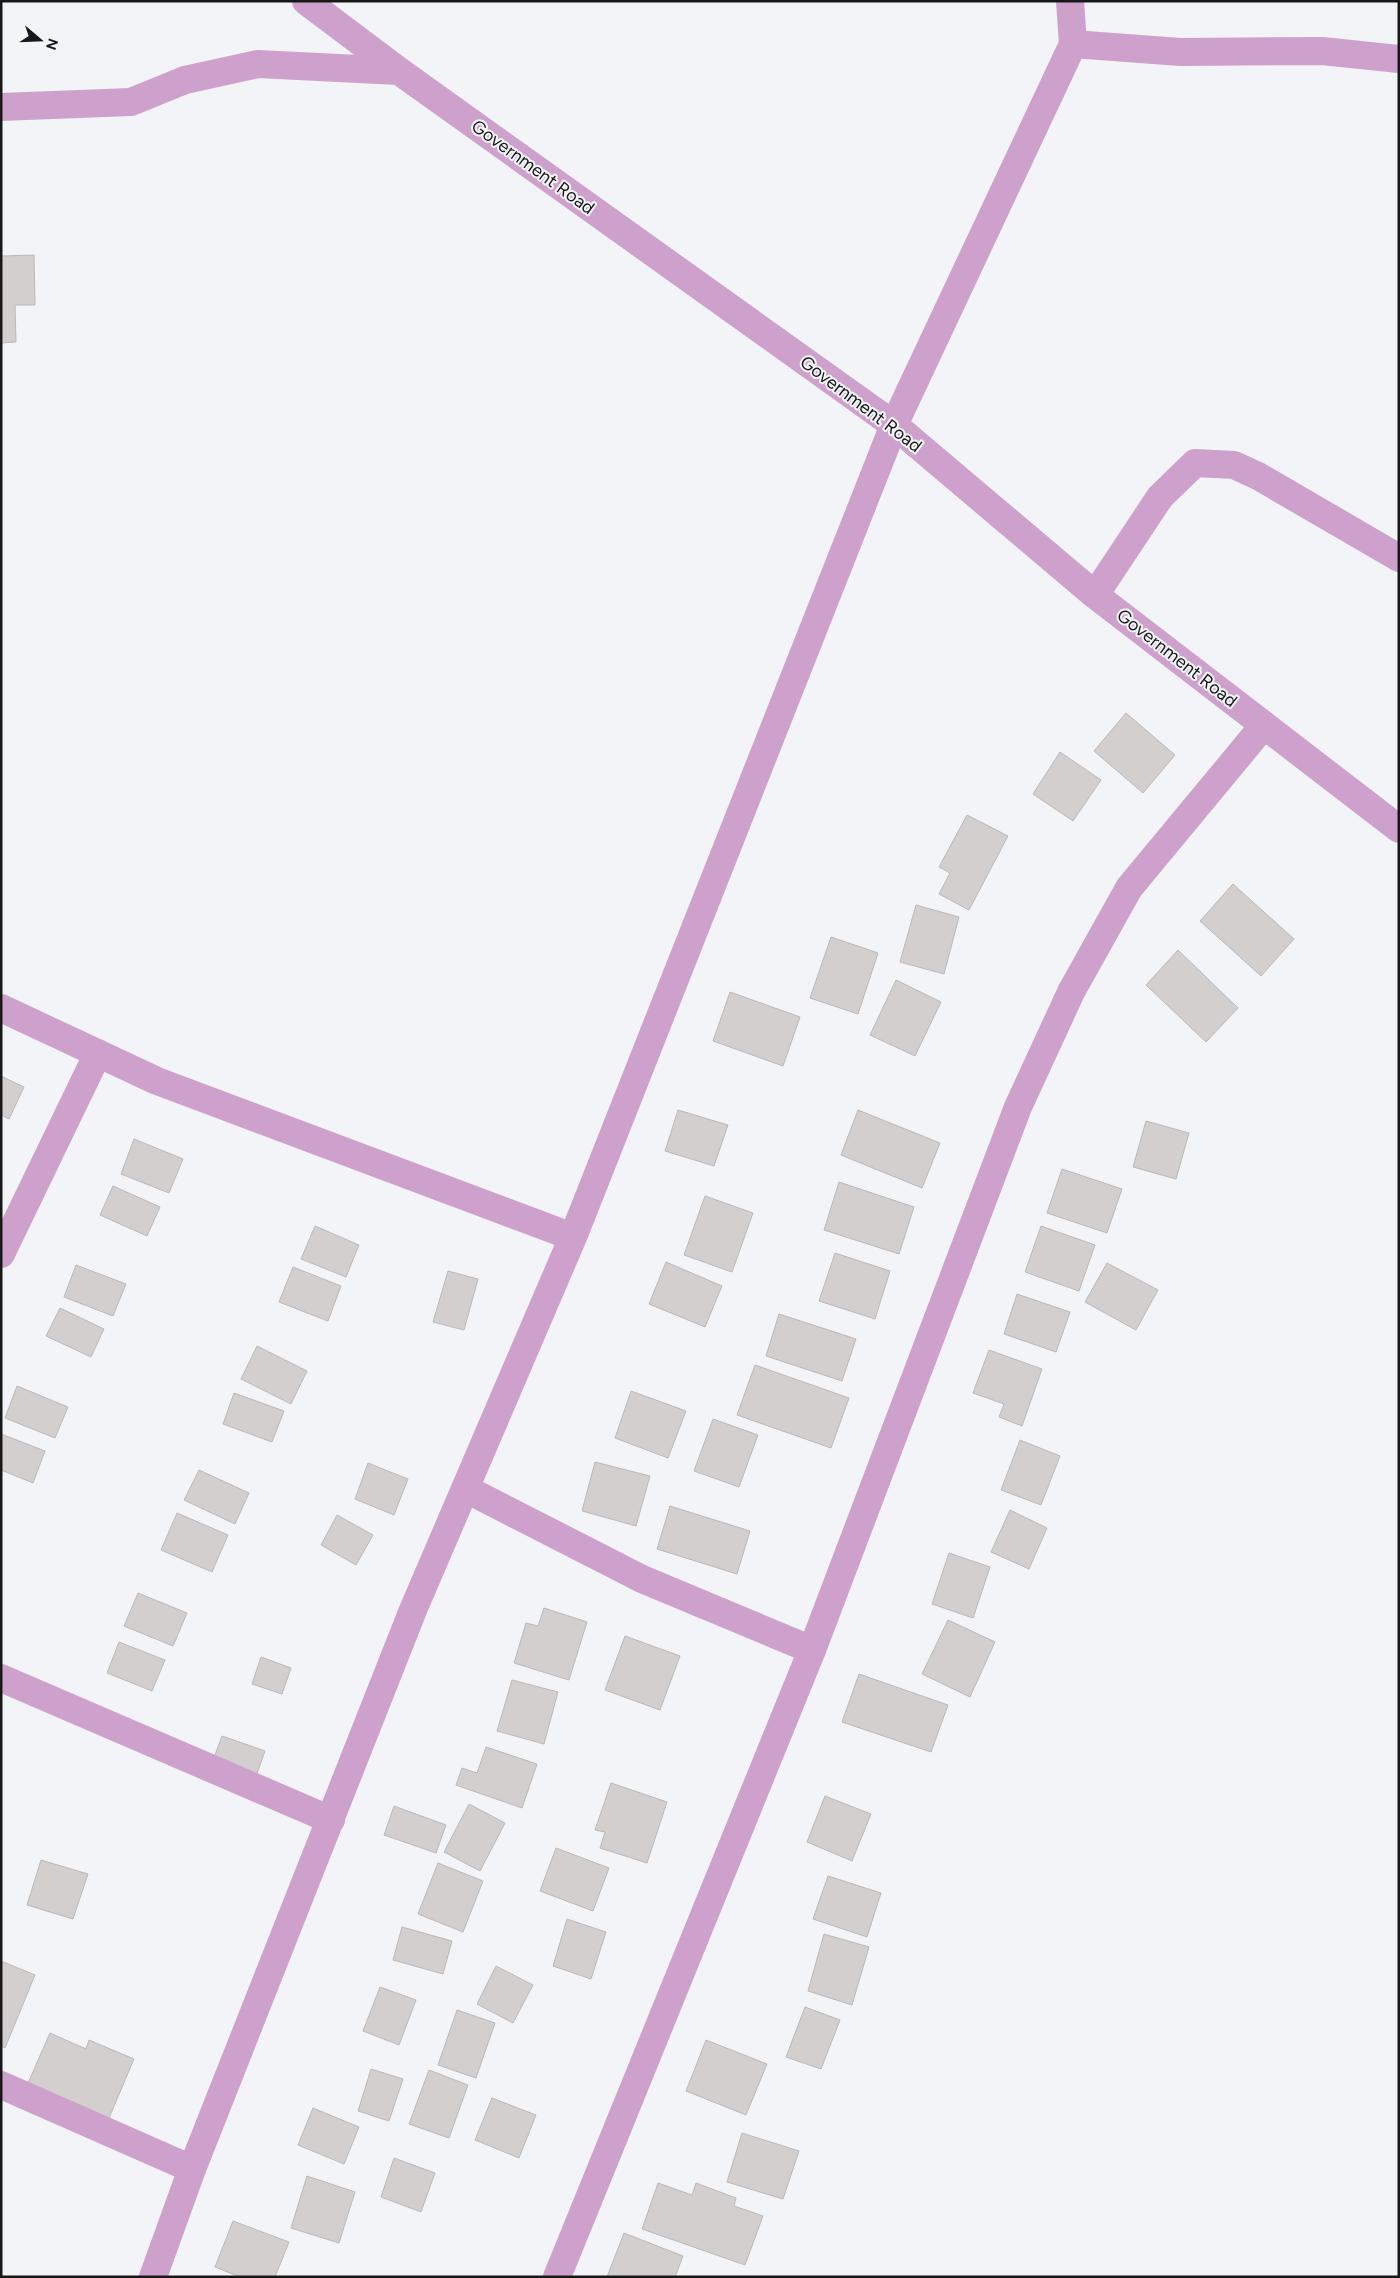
<svg xmlns="http://www.w3.org/2000/svg" width="1400" height="2278" font-family="Figtree,sans-serif">
	<rect width="100%" height="100%" fill="#f3f4f7"/>
	<path fill="#d2cfce" stroke="#bbb8b8" d="M34,255L35,305H15L16,342L1,343V256Z
		M1126,713L1175,755L1143,793L1094,751Z
		M1060,752L1101,780L1073,821L1033,794Z
		M967,815L1008,836L969,910L939,894L950,873L939,867Z
		M1233,884L1294,939L1261,976L1200,921Z
		M916,905L959,917L944,974L900,962Z
		M831,937L878,953L858,1014L810,998Z
		M1178,950L1238,1008L1206,1042L1146,985Z
		M896,980L941,1002L915,1056L870,1035Z
		M730,992L800,1017L783,1066L713,1041Z
		M1,1076L24,1087L9,1119L1,1115Z
		M678,1110L728,1125L714,1166L665,1151Z
		M858,1110L940,1143L922,1188L841,1155Z
		M1146,1121L1189,1133L1176,1179L1133,1167Z
		M134,1139L183,1159L169,1193L121,1174Z
		M1062,1169L1122,1189L1107,1233L1047,1213Z
		M839,1182L914,1207L899,1254L824,1230Z
		M113,1186L160,1207L147,1236L100,1215Z
		M705,1196L753,1213L732,1272L684,1255Z
		M315,1226L359,1245L346,1277L301,1259Z
		M1041,1226L1095,1245L1079,1291L1025,1272Z
		M835,1253L890,1271L875,1319L819,1301Z
		M666,1262L722,1286L705,1327L649,1304Z
		M1107,1263L1158,1290L1136,1330L1085,1302Z
		M76,1265L126,1284L113,1316L64,1297Z
		M293,1267L341,1286L328,1321L279,1302Z
		M448,1271L478,1279L464,1330L433,1322Z
		M1017,1294L1070,1312L1056,1352L1004,1334Z
		M60,1308L104,1329L91,1357L46,1336Z
		M779,1314L856,1339L842,1381L766,1356Z
		M257,1346L307,1371L291,1404L241,1379Z
		M989,1350L1042,1369L1022,1426L999,1417L1004,1404L973,1393Z
		M755,1365L849,1398L831,1448L737,1415Z
		M17,1386L68,1407L55,1438L5,1418Z
		M631,1391L686,1411L668,1458L615,1438Z
		M234,1393L284,1411L272,1442L223,1424Z
		M713,1419L758,1435L739,1487L694,1471Z
		M1,1434L45,1451L33,1483L1,1470Z
		M1020,1440L1060,1456L1041,1505L1001,1490Z
		M595,1462L650,1476L636,1526L582,1511Z
		M368,1463L408,1479L394,1515L355,1499Z
		M199,1470L249,1493L235,1524L184,1500Z
		M670,1506L750,1531L737,1574L657,1549Z
		M1010,1510L1047,1528L1029,1569L991,1552Z
		M177,1513L228,1535L212,1572L161,1550Z
		M337,1515L373,1535L356,1565L321,1545Z
		M949,1553L990,1567L973,1618L932,1604Z
		M138,1593L187,1613L173,1646L124,1626Z
		M544,1608L587,1622L569,1680L514,1663L526,1623L538,1626Z
		M948,1620L995,1642L970,1697L922,1674Z
		M625,1636L680,1656L660,1710L605,1690Z
		M119,1642L165,1660L152,1691L107,1673Z
		M261,1657L291,1668L282,1694L252,1684Z
		M859,1674L948,1705L931,1752L842,1722Z
		M512,1680L558,1692L544,1744L497,1731Z
		M222,1736L265,1751L255,1779L212,1763Z
		M486,1747L537,1764L522,1808L456,1785L462,1768L477,1773Z
		M611,1783L667,1802L647,1863L600,1848L605,1832L595,1830Z
		M825,1796L871,1814L852,1861L807,1842Z
		M469,1804L505,1823L480,1871L444,1852Z
		M394,1806L446,1825L436,1853L384,1835Z
		M556,1848L609,1868L593,1911L540,1891Z
		M41,1860L88,1874L73,1919L27,1905Z
		M438,1863L483,1881L463,1932L418,1914Z
		M828,1876L881,1893L867,1937L813,1919Z
		M567,1919L606,1932L591,1979L553,1966Z
		M402,1927L452,1941L443,1974L393,1960Z
		M824,1934L869,1947L852,2005L808,1991Z
		M1,1961L35,1975L5,2048L1,2046Z
		M496,1966L533,1985L513,2023L477,2004Z
		M380,1987L416,2000L399,2045L363,2031Z
		M805,2007L840,2020L821,2069L786,2057Z
		M457,2010L495,2023L476,2078L438,2065Z
		M50,2033L86,2049L89,2040L134,2059L109,2118L28,2083Z
		M706,2040L767,2064L746,2115L686,2091Z
		M371,2069L403,2079L389,2121L358,2111Z
		M429,2070L468,2085L449,2138L409,2124Z
		M492,2098L536,2115L519,2158L475,2140Z
		M313,2108L359,2127L344,2164L298,2145Z
		M742,2133L799,2151L783,2199L727,2182Z
		M394,2158L435,2173L421,2212L381,2197Z
		M307,2176L355,2192L339,2243L291,2228Z
		M658,2183L692,2195L696,2183L736,2198L734,2206L763,2216L745,2265L642,2229Z
		M233,2221L289,2242L275,2277H240L215,2267Z
		M624,2233L683,2256L675,2277H607Z"/>
	<g fill="none" stroke-linecap="round" stroke-linejoin="round">
		<path stroke="#cea1cc" stroke-width="28" d="M306,1L399,71L894,425L1095,595L1399,829
			M1073,44L1180,52L1322,51L1399,59
			M1,107L131,102L185,80L258,64L399,71
			M1095,595L1160,497L1195,463L1234,465L1258,476L1399,558
			M1,1008L157,1081L573,1237
			M1,1254L98,1053
			M466,1489L642,1579L812,1650
			M1,1678L331,1820
			M1,2085L192,2169
			M153,2277L192,2169L413,1610L573,1237L894,425L1073,44L1070,1
			M557,2277L812,1650L1018,1107L1071,992L1129,888L1264,725"/>
	</g>
	<g text-anchor="middle" stroke-width="4" stroke-linejoin="round" paint-order="stroke">
		<g font-size="18" fill="#181819" stroke="#f3f4f7">
			<text transform="translate(533 167) rotate(36)" y="6">Government Road</text>
			<text transform="translate(861 404) rotate(37)" y="6">Government Road</text>
			<text transform="translate(1177 658) rotate(38)" y="6">Government Road</text>
		</g>
	</g>
	<rect width="1400" height="2278" fill="none" stroke="#181819" stroke-width="5"/>
	<g transform="translate(40 40) rotate(109)" stroke="#f3f4f7" stroke-width="4" paint-order="stroke">
	<path d="M0-4L9 19L0 12L-9 19Z" fill="#181819"/>
	<text y="-8" font-size="14" font-weight="bold" text-anchor="middle" fill="#181819">N</text>
	</g>
</svg>
